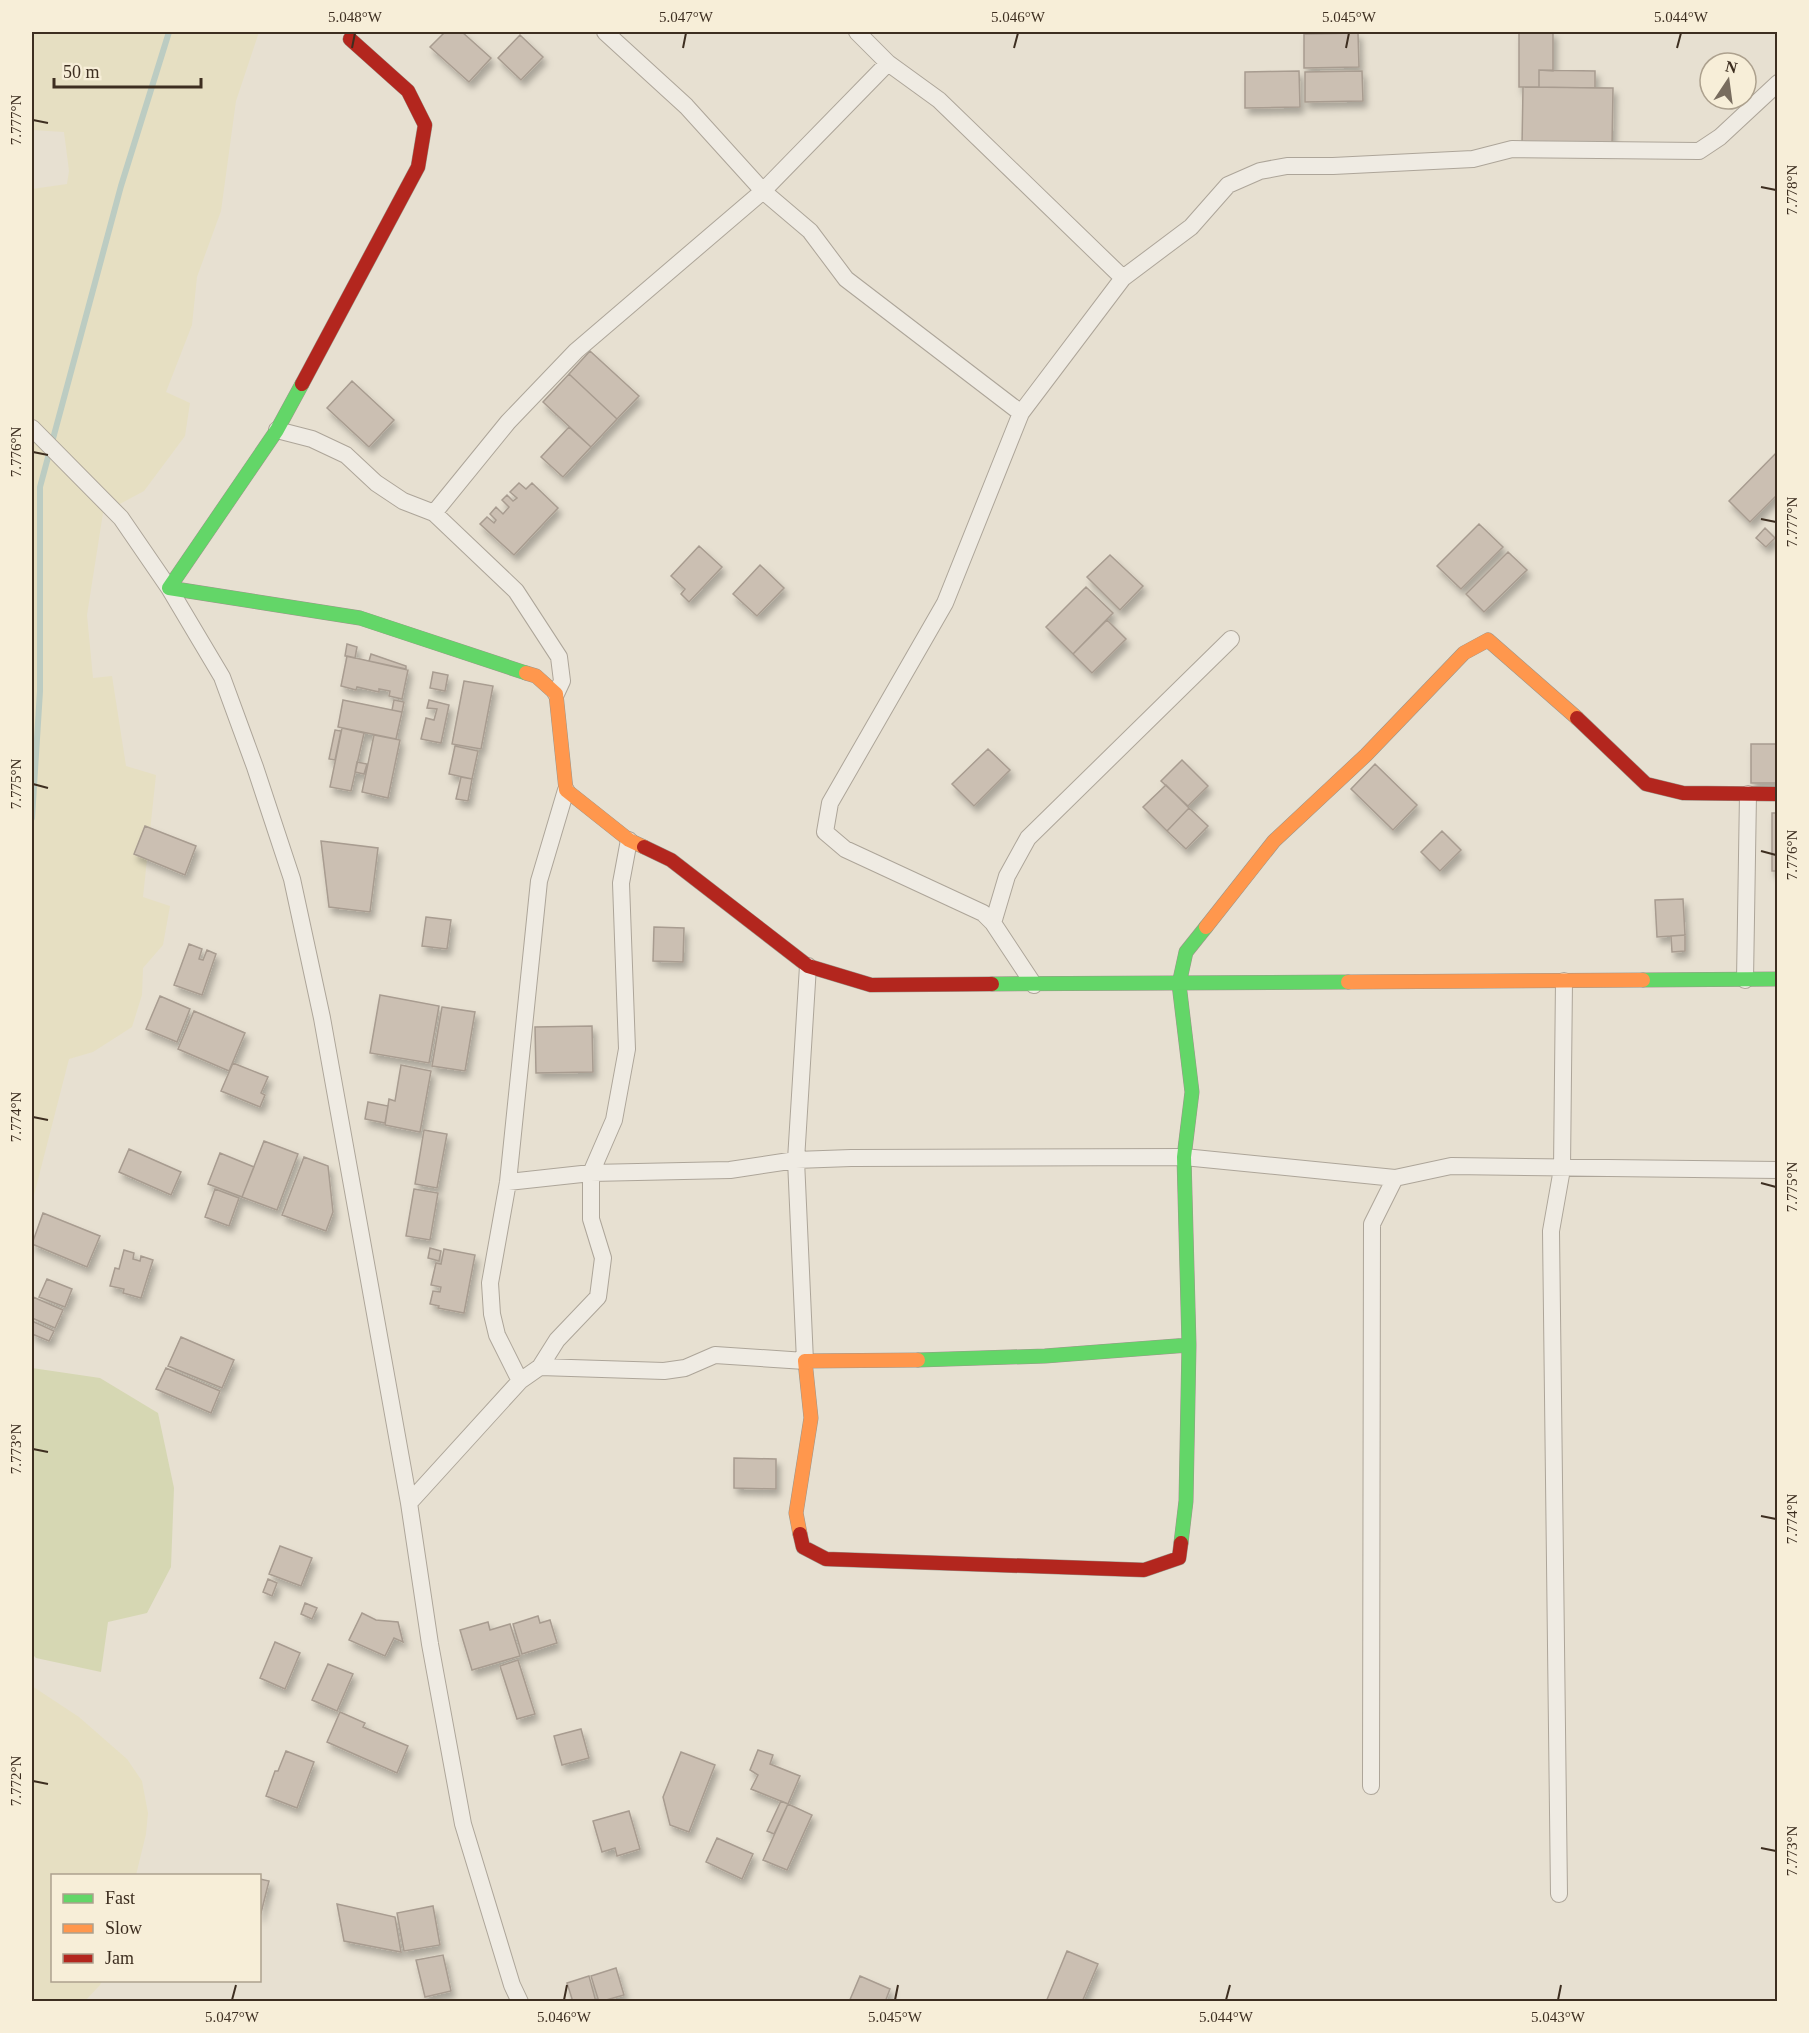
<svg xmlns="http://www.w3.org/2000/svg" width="1809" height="2033" font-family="'Times New Roman',serif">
	<defs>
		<filter id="shadow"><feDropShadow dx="3.5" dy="6" stdDeviation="3" flood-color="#0004"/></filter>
	</defs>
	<rect width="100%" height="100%" fill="#e7e0d1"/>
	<path fill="#e6dfc2" d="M32,32H259L236,101L221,211L197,277L192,325L166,392L190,403L185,436L144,491L103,513L87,615L93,678L112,676L126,766L156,775L143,897L170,906L163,945L143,968L142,995L132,1027L93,1052L69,1059L32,1203V189L67,184L69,171L64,132L32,130Z
		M32,1686L79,1717L127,1759L142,1781L148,1813L146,1834L136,1875L52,1876V1980L102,1981L100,1985L85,2001H32Z"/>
	<path fill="#d6d7b3" d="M32,1368L100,1378L158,1413L174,1488L171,1567L147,1613L108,1622L101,1672L36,1658L32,1654Z"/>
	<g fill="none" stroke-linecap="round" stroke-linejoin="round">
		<path stroke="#bcccc2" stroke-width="6" d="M32,818L40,691V487L121,186L169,32"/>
	</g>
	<path fill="#cbbfb2" stroke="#a89c90" stroke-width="1.5" filter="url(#shadow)" d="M445,32H462L491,58L469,82L430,47Z
		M1519,32H1553V71L1539,70V87H1519Z
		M1358,33L1359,67L1304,68V34Z
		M520,35L543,57L521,80L498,58Z
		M1539,70L1595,71V88L1539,87Z
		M1299,71L1300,107L1245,108V72Z
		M1362,71L1363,101L1305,102V72Z
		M1523,87L1613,88L1612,147L1522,146Z
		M590,351L639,396L617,419L569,374Z
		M569,374L617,419L591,447L543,402Z
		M352,381L394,420L369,447L327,408Z
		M569,427L591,447L563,477L541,457Z
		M1778,451V494L1750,522L1729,501Z
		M519,483L526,489L532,483L558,508L514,555L480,524L487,517L494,523L496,520L490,514L496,507L503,514L509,507L502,500L507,495L513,501L517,498L510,492Z
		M1479,524L1503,547L1461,589L1437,566Z
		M1765,528L1775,538L1766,547L1756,538Z
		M699,546L722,567L689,602L681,594L685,589L671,576Z
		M1508,552L1527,570L1484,612L1466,594Z
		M1110,555L1143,586L1120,610L1087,577Z
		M760,565L784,588L757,616L733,594Z
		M1086,587L1113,613L1073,654L1046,627Z
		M1107,620L1126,639L1092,673L1073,654Z
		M347,644L357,647L355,658L345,656Z
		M371,654L406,666V669L369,661Z
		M347,656L408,670L402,699L389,696L390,691L379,689V692L357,687L356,690L341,686Z
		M433,672L448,675L445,691L430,688Z
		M464,681L493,686L481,749L452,744Z
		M343,700L402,712L396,739L338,727Z
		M394,700L404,702L402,712L392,710Z
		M429,700L449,705L441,743L421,739L426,718L434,720L437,709L427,708Z
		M342,728L364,733L351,791L330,787Z
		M335,730L341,731L335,760L329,759Z
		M374,735L400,740L388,798L362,792Z
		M1751,744H1778V783H1751Z
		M455,746L478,751L472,779L449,774Z
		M988,749L1010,770L974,806L952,784Z
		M1182,760L1208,786L1188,806L1161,781Z
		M357,762L367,764L364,774L355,772Z
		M1375,764L1417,805L1393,830L1351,789Z
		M461,777L472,779L468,801L456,799Z
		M1166,785L1189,808L1167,831L1143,807Z
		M1189,808L1208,826L1186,849L1167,831Z
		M1772,813H1778V871H1772Z
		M145,826L196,846L185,875L134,854Z
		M1442,831L1461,850L1440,871L1421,852Z
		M321,841L378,848L370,912L329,907Z
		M1683,899L1685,935L1657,937L1655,900Z
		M426,917L451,920L447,949L422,946Z
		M654,927L684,928L683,962L653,961Z
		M1685,935V951L1672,952L1671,936Z
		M189,944L202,949L199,959L203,960L207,950L216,954L202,995L174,985Z
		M380,995L439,1006L429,1063L370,1053Z
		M160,996L190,1009L177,1042L146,1029Z
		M442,1007L475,1012L465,1071L432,1066Z
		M194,1011L245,1033L229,1071L178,1049Z
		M592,1026L593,1072L536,1073L535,1027Z
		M233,1063L268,1077L261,1093L265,1095L260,1107L221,1091Z
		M401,1065L431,1071L420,1132L385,1125L389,1099L395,1101Z
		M368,1102L388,1106L385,1123L365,1119Z
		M424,1130L447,1134L437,1188L415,1184Z
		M264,1141L298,1154L277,1210L242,1197Z
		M129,1149L181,1172L171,1195L119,1172Z
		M220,1153L254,1167L242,1197L208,1184Z
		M304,1157L328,1166L333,1212L326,1231L282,1215Z
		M215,1189L239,1198L229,1226L205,1217Z
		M414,1189L438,1193L430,1240L406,1236Z
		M43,1213L100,1236L87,1267L32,1244Z
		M430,1248L441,1251L439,1261L428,1258Z
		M444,1249L475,1255L464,1313L438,1308L439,1306L430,1304L433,1291L440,1292L441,1287L431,1285L436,1263L441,1264Z
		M124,1250L134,1253L133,1259L140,1261L141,1256L153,1260L141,1298L123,1293L124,1289L110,1286L115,1268L119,1269Z
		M47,1279L72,1289L65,1307L39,1297Z
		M33,1297L63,1310L55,1328L32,1318Z
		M32,1321L54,1331L49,1341L32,1334Z
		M181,1337L234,1360L222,1388L168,1366Z
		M166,1368L220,1391L211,1413L156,1389Z
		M734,1458L776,1459V1489L734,1488Z
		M280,1546L312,1558L301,1586L269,1574Z
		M268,1579L277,1583L272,1596L263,1592Z
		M305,1603L317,1608L312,1619L301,1614Z
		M362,1613L376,1620L398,1622L403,1642L394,1638L385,1656L349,1640Z
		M538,1616L540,1623L550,1620L557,1643L522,1654L513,1624Z
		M488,1622L490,1630L510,1624L520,1656L472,1670L460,1630Z
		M275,1642L300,1653L285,1689L260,1678Z
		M518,1660L535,1714L517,1719L500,1666Z
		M328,1664L353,1674L337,1711L312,1700Z
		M340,1712L365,1723L363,1727L408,1746L397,1773L327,1742Z
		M581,1729L589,1758L562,1765L554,1736Z
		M758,1750L773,1755L770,1764L800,1776L788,1804L751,1789L758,1775L750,1770Z
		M286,1751L314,1762L297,1808L266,1796L275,1771H278Z
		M681,1752L715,1765L689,1832L670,1825L663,1797Z
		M781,1801L788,1804L774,1834L767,1831Z
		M788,1804L812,1815L787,1870L763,1860Z
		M629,1811L640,1849L617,1856L615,1848L602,1852L593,1821Z
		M717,1838L753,1854L742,1879L706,1862Z
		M260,1879L269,1881L260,1917Z
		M337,1904L395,1917L401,1952L344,1941Z
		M433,1906L440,1945L404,1951L397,1913Z
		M1067,1951L1098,1964L1082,2002H1046Z
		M443,1955L451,1991L425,1997L416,1960Z
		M616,1968L624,1995L599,2002L591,1976Z
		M589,1976L596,2002H573L567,1983Z
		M860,1976L890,1989L885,2002H849Z"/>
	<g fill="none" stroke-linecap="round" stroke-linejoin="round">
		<defs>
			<path id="street" d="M605,32L686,106L763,191L810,231L846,279L1021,413
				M857,32L888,63L939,100L1123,278
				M32,428L121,518L169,588L222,677L255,767L292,879L322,1018L409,1503L430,1644L463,1824L512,1985L520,2002
				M277,430L312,439L346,455L376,483L403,501L434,513L516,591L559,657L562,681L556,694
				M434,513L508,422L576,351L763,191L888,63
				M993,923L1007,876L1028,838L1231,639
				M1745,980L1748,794
				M1034,985L993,923L983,913L845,849L825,832L830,803L945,603L1021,413L1123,278L1191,227L1228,185L1260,171L1287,166H1333L1473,159L1512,149L1699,151L1720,137L1778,83
				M508,1182L591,1173L730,1170L796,1160L851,1158L1184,1157L1395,1178
				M540,1367L557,1340L598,1297L603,1258L591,1219V1173L614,1120L627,1049L621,883L629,840
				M520,1381L497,1335L492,1314L490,1283L508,1182L539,881L566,790
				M409,1503L520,1381L540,1367L664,1371L685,1368L715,1355L805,1361L796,1160L808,966
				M1371,1786L1372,1224L1395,1178L1451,1166L1778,1170
				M1559,1894L1551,1231L1562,1169L1564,981"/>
			<path id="fast" d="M302,384L277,430L169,588L360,618L526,673
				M1643,980L1778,979
				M992,984L1348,982
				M918,1360L1045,1356L1189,1345
				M1181,1543L1186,1501L1189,1345L1184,1157L1192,1092L1179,984L1186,952L1206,927"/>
			<path id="slow" d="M526,673L536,676L556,694L566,790L629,840L644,847
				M1206,927L1274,841L1366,755L1464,653L1488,640L1577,718
				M1348,982L1643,980
				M800,1534L796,1513L811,1418L805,1361L918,1360"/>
			<path id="jam" d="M302,384L418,167L425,125L408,91L350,39
				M1577,718L1646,784L1683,793L1778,794
				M644,847L671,860L808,966L871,985L992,984
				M800,1534L803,1547L826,1559L1144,1570L1179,1558L1181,1543"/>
		</defs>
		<use href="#street" stroke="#ada599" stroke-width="18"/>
		<use href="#fast" stroke="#9c958a" stroke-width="15"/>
		<use href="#slow" stroke="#9c958a" stroke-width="15"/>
		<use href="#jam" stroke="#9c958a" stroke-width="15"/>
		<use href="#street" stroke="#efebe3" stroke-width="16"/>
		<use href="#fast" stroke="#63d668" stroke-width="14"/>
		<use href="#slow" stroke="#ff974d" stroke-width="14"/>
		<use href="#jam" stroke="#b3261e" stroke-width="14"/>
	</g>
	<path fill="none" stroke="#3d2e20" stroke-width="2" d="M352,48L355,33M683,48L686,33M1014,48L1018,33M1346,48L1349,33M1677,48L1681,33M33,120L48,123M1761,187L1776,190M33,452L48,455M1761,519L1776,522M33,784L48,788M1761,851L1776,855M33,1117L48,1120M1761,1183L1776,1187M33,1449L48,1452M1761,1516L1776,1519M33,1781L48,1784M1761,1848L1776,1851M232,2000L236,1985M564,2000L567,1985M895,2000L898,1985M1226,2000L1230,1985M1558,2000L1561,1985"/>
	<rect width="1809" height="2033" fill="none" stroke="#f7eed8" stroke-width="66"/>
	<rect x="51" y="1874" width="210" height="108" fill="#f7eed8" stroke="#ada18e" stroke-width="1.5"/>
	<rect x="63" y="1894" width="30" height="9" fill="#63d668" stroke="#ada18e" stroke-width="1.5"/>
	<text x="105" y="1904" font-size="18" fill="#3d2e20">Fast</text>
	<rect x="63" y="1924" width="30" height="9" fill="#ff974d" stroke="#ada18e" stroke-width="1.5"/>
	<text x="105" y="1934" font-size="18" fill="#3d2e20">Slow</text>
	<rect x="63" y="1954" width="30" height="9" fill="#b3261e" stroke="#ada18e" stroke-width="1.5"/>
	<text x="105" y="1964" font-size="18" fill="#3d2e20">Jam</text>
	<g transform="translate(1728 81) rotate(13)"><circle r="28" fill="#f7eed8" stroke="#ada18e" stroke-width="1.5"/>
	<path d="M0-4.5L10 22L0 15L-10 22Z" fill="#786c5e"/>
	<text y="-9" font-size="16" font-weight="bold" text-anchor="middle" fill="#3d2e20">N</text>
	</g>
	<path d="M54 78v9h147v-9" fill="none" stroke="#3d2e20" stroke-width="3"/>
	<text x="63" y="78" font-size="18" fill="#3d2e20" stroke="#f7eed8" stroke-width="4.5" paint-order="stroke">50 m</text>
	<rect x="33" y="33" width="1743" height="1967" fill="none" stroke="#3d2e20" stroke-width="2"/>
	<g font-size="15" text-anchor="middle" fill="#3d2e20">
		<text x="355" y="22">5.048°W</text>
		<text x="686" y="22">5.047°W</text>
		<text x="1018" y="22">5.046°W</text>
		<text x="1349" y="22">5.045°W</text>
		<text x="1681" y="22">5.044°W</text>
		<text transform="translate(16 120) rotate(-90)" y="5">7.777°N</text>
		<text transform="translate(1792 190) rotate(-90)" y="5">7.778°N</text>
		<text transform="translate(16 452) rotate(-90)" y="5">7.776°N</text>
		<text transform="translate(1792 522) rotate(-90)" y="5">7.777°N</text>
		<text transform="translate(16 784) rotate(-90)" y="5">7.775°N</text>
		<text transform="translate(1792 855) rotate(-90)" y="5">7.776°N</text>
		<text transform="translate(16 1117) rotate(-90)" y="5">7.774°N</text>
		<text transform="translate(1792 1187) rotate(-90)" y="5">7.775°N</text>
		<text transform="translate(16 1449) rotate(-90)" y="5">7.773°N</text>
		<text transform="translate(1792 1519) rotate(-90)" y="5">7.774°N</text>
		<text transform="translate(16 1781) rotate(-90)" y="5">7.772°N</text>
		<text transform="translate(1792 1851) rotate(-90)" y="5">7.773°N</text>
		<text x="232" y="2022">5.047°W</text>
		<text x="564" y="2022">5.046°W</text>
		<text x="895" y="2022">5.045°W</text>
		<text x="1226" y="2022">5.044°W</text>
		<text x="1558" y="2022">5.043°W</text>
	</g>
</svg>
